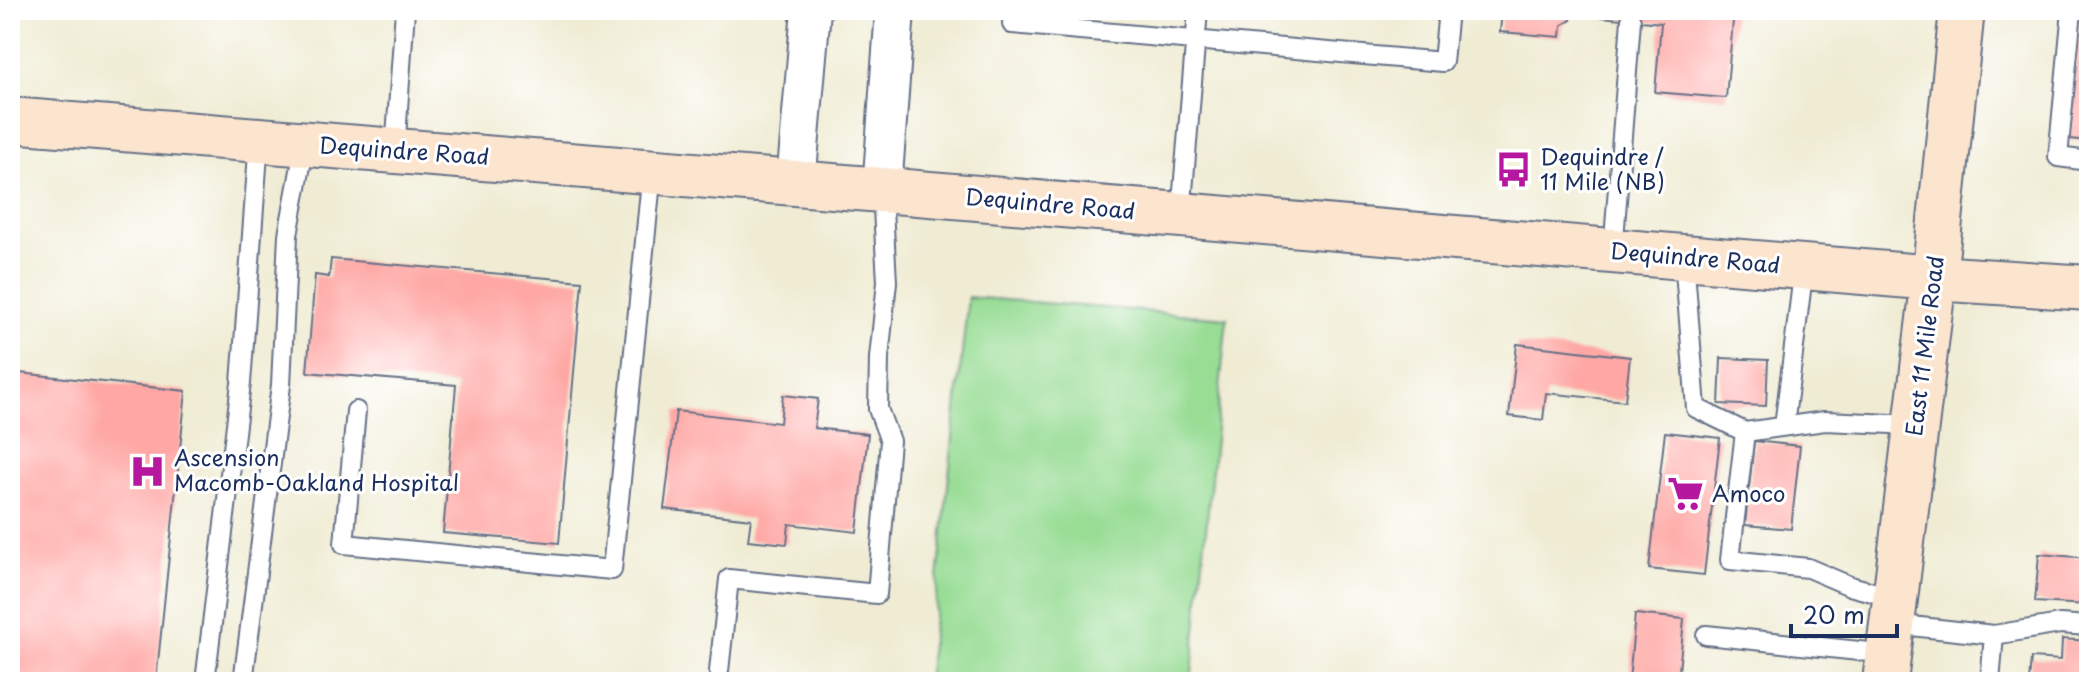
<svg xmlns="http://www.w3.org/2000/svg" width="2099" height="692" font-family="'Playpen Sans',sans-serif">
	<rect width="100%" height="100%" fill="#fff"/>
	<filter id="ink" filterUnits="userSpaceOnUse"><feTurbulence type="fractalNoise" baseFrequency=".0125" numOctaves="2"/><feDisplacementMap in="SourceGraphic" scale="16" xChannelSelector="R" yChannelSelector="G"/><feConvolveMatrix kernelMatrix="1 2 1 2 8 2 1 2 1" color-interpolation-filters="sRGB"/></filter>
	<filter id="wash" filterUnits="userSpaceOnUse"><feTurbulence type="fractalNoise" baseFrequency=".006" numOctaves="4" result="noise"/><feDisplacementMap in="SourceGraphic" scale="32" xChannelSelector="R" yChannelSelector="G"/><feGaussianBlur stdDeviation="1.8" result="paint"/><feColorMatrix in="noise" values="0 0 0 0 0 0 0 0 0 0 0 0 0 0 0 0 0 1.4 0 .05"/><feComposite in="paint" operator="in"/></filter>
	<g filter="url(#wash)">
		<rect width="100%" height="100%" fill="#f0ecd4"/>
		<path fill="#99dd95" stroke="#5a867a" stroke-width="2" d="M968,297L1227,318L1191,682H927Z"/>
		<g id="blocks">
			<path fill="#fea7a4" d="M1502,10H1734L1726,98L1655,92L1661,23L1572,14L1571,20L1562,25L1561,37L1500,32Z
				M2081,10H2089V141L2069,139Z
				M331,259L582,281L559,543L443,533L456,385L307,372L315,275L329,277Z
				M1517,344L1630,357L1625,401L1546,393L1543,420L1509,416Z
				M1721,358L1768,360L1766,406L1719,404Z
				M10,372L186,391L156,682H10Z
				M783,395L818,399L814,428L868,434L857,532L789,524L787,544L748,540L751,519L664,509L676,411L780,423Z
				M1665,432L1720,438L1704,575L1649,569Z
				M1754,441L1800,446L1791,529L1745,525Z
				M2039,554L2089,558V605L2035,602Z
				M1635,614L1684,619L1678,682H1629Z
				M2062,639L2089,641V682H2029L2031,658L2061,660Z"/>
		</g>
	</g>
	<g filter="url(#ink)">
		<use href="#blocks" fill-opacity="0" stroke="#667187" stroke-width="2"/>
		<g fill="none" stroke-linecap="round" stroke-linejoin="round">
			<defs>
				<path id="lane" d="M1013,10L1012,24L1443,62L1448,10
					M2072,10L2058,157L2089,161
					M395,151L405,10
					M1181,215L1198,10
					M1613,252L1631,20
					M1684,258L1696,408L1745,432
					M356,411L344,544L612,570L652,171
					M1784,426L1804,267
					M1895,598L1850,586L1808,568L1730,560L1745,432L1825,421L1915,425
					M1893,624L1994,635L1990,682
					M1706,635L1888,654
					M1994,635L2060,624L2089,626
					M719,671L729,579L877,594L890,441L878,409L879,358L887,282L882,190
					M205,682L241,383L259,140
					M243,682L281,385L288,235L305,144"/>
				<path id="street" d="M796,183L811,10
					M882,190L895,10"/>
				<path id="secondary" d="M10,120L882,190L1934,278L2089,288
					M1885,682L1934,278L1962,10"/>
			</defs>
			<use href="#lane" stroke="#667187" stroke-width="22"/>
			<use href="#street" stroke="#667187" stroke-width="42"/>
			<use href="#secondary" stroke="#667187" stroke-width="48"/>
			<use href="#lane" stroke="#fff" stroke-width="18"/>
			<use href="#street" stroke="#fff" stroke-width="38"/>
			<use href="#secondary" stroke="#fce5cf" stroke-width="44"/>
		</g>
	</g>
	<defs>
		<symbol id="bus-bare" viewBox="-9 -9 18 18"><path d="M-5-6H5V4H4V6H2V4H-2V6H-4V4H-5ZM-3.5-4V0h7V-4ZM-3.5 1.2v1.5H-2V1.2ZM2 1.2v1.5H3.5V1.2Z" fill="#b5179e" stroke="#fff" stroke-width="2.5" paint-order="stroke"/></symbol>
		<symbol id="hospital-bare" viewBox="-9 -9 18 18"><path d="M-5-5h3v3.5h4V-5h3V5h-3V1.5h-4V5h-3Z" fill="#b5179e" stroke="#fff" stroke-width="2.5" paint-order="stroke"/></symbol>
		<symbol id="supermarket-bare" viewBox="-9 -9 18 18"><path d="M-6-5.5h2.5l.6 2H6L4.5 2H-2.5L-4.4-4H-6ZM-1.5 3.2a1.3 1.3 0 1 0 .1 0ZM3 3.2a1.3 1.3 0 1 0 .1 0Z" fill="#b5179e" stroke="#fff" stroke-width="2.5" paint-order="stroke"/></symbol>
	</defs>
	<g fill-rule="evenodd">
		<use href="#bus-bare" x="1488" y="144" width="51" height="51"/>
		<use href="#hospital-bare" x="122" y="446" width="51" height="51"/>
		<use href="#supermarket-bare" x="1660" y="468" width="51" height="51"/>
	</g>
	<g text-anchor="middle" stroke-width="6" stroke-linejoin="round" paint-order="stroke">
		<g font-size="22" fill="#1b2f5e" stroke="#fff">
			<text transform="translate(404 151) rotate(4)" y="8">Dequindre Road</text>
			<text transform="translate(1050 204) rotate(5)" y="8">Dequindre Road</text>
			<text transform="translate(1695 258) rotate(5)" y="8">Dequindre Road</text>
			<text transform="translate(1925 346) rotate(-83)" y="8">East 11 Mile Road</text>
		</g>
		<g font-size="22" fill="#1b2f5e" stroke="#fff" text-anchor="start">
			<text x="1540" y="165">Dequindre /<tspan x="1540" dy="25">11 Mile (NB)</tspan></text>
			<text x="174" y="466">Ascension<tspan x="174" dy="25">Macomb-Oakland Hospital</tspan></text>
			<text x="1712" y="502">Amoco</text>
		</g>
	</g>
	<rect width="2099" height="692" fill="none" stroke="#fff" stroke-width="40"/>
	<path d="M1791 624v12h106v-12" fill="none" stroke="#1b2f5e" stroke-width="4"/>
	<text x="1803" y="624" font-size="24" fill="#1b2f5e" stroke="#ffffff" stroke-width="6" paint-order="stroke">20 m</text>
</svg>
